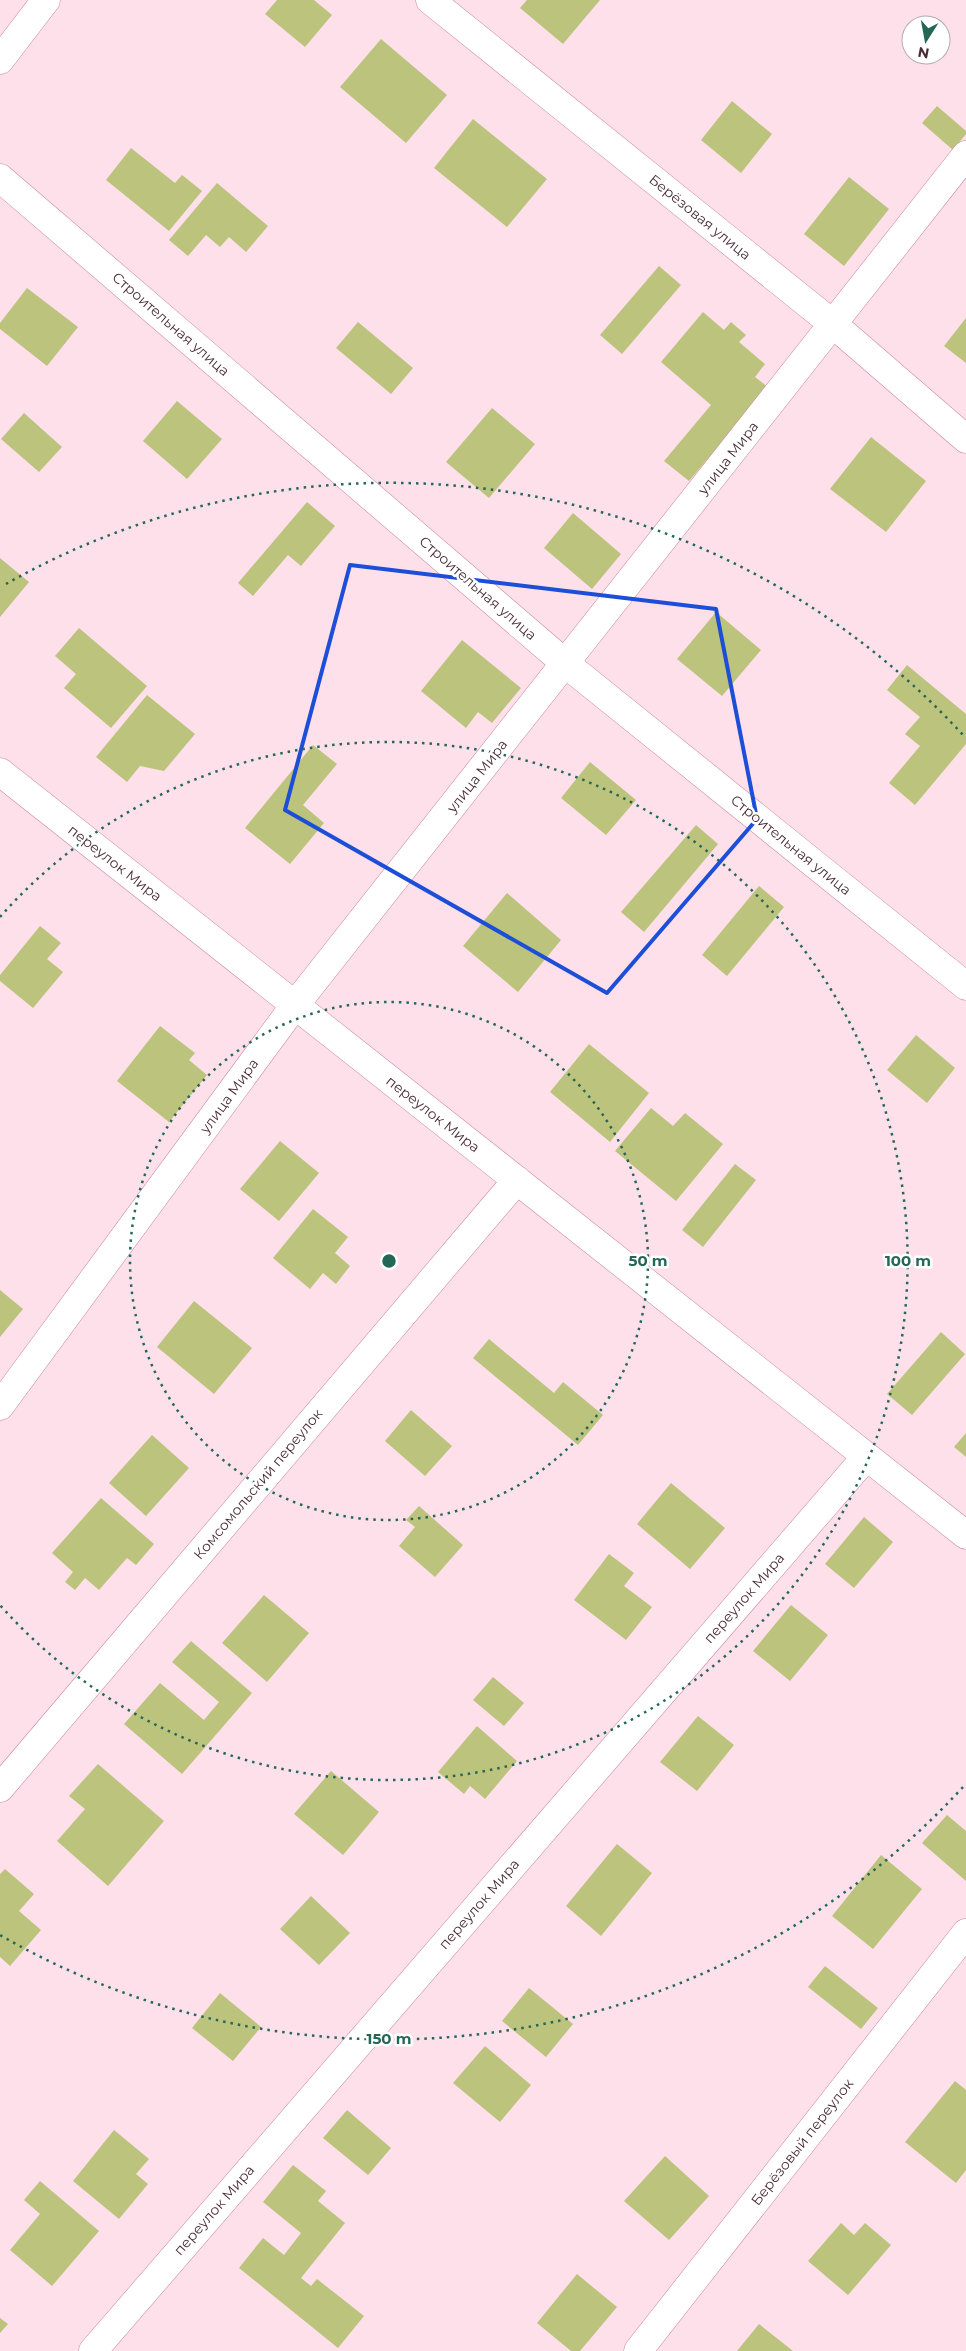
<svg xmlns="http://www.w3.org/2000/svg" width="966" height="2351" font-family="Montserrat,sans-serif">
	<rect width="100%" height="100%" fill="#fee0eb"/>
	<path fill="#bcc37c" d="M277,0H314L332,15L305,47L265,14Z
		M527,0H600L563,44L520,8Z
		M381,39L447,95L406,143L340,87Z
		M732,101L772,134L741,173L701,140Z
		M937,106L966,131V134L953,150L922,123Z
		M473,119L547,179L507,227L434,168Z
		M131,148L175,183L182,175L202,191L169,231L106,180Z
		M849,177L889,209L844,266L804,234Z
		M217,183L268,226L246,252L229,237L220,247L206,235L188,256L169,240Z
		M659,266L681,285L622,354L600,335Z
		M27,288L78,327L47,366L0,329V323Z
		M703,312L724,330L731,322L746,335L739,342L765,364L755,377L768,387L689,481L664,461L711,405L661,362Z
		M966,318V363L944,346Z
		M358,322L413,368L391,394L336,348Z
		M177,401L222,439L187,479L143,441Z
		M492,408L535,444L489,498L446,462Z
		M24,413L62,447L39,472L1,439Z
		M871,437L926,481L886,532L830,489Z
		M307,502L335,526L301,566L288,555L253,596L238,583Z
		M573,513L621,554L592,589L544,548Z
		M0,558L29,582L0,617Z
		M716,612L761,650L722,696L677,659Z
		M79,628L147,686L111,728L64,688L76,674L55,656Z
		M462,640L521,688L492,723L478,712L466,728L421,691Z
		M907,665L966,714V744L915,805L889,783L920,746L905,734L920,717L887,690Z
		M147,695L195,734L164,771L140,766L127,782L96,757Z
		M313,745L337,764L303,805L324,823L290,864L245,828Z
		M590,762L636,800L606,835L561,798Z
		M696,825L718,844L644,932L621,912Z
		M759,886L784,907L727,976L702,955Z
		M507,893L561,940L518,992L463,946Z
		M40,926L61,943L47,959L63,972L33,1008L0,981V975Z
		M160,1026L195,1053L189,1060L207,1075L169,1122L117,1081Z
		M916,1035L955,1068L927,1103L887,1070Z
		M589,1044L649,1093L610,1142L550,1092Z
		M651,1108L673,1126L685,1113L723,1144L676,1201L615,1151Z
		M280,1141L319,1173L279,1221L240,1189Z
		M735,1164L756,1180L703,1247L682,1230Z
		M313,1209L348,1237L335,1253L350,1266L336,1284L323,1273L310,1289L273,1258Z
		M0,1290L23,1309L0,1337Z
		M194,1301L252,1348L214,1394L157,1347Z
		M941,1332L965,1354L912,1415L887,1394Z
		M489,1339L554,1393L563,1382L603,1415L578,1445L473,1358Z
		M411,1410L452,1446L425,1476L385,1441Z
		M966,1433V1457L954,1447Z
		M152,1435L189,1468L146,1516L109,1483Z
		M671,1483L725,1528L690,1569L637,1524Z
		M101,1498L154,1544L136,1565L127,1558L99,1590L85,1578L75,1590L65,1582L73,1572L52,1553Z
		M419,1506L463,1545L435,1577L399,1546L415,1527L406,1520Z
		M864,1517L893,1542L854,1588L825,1564Z
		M609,1554L634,1573L624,1586L652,1607L626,1640L574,1600Z
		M264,1595L309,1633L267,1682L222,1643Z
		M791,1605L828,1635L790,1681L753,1651Z
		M191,1641L252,1693L182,1774L124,1724L160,1683L204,1720L219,1702L172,1662Z
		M493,1677L524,1703L504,1726L473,1700Z
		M698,1716L734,1745L697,1791L660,1762Z
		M477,1726L517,1761L485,1799L470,1786L464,1794L438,1772Z
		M98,1764L164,1821L108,1886L57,1841L85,1809L69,1796Z
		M331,1771L379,1812L343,1855L294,1814Z
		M947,1815L966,1831V1881L922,1843Z
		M617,1844L652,1873L601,1936L566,1906Z
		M881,1855L922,1889L873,1949L832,1916Z
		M5,1869L34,1894L19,1911L41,1930L10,1966L0,1957V1874Z
		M311,1896L350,1933L319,1965L280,1929Z
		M825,1966L878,2008L861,2029L808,1987Z
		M529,1988L573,2024L546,2057L502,2021Z
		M220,1993L261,2027L233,2061L192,2028Z
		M485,2046L531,2085L500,2122L453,2083Z
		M955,2081L966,2090V2170L956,2183L905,2142Z
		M347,2110L391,2148L368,2175L323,2138Z
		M114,2130L149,2159L136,2174L148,2184L119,2219L73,2181Z
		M665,2156L709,2196L669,2240L624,2201Z
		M293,2165L326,2191L318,2201L345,2223L301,2278L311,2286L317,2279L364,2316L338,2348L239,2268L263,2238L284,2255L301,2233L263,2202Z
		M40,2181L99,2231L52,2286L10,2250L40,2214L24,2200Z
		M841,2223L854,2235L865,2223L891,2245L848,2295L808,2261Z
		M577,2274L617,2307L580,2351H571L537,2323Z
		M0,2318L8,2324L0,2333Z
		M759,2324L793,2351H737Z"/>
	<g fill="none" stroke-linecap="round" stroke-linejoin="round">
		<defs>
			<path id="minor" d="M430,0L833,324L966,439
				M0,178L566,664L966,986
				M0,772L966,1535
				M0,1406L295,1005L966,155
				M0,1788L517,1180
				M93,2351L866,1457
				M638,2351L966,1933"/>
			<path id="secondary" d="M0,60L46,0"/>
		</defs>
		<use href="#minor" stroke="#cb85a2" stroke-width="29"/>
		<use href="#secondary" stroke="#cb85a2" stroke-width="29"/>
		<use href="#minor" stroke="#fff" stroke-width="28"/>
		<use href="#secondary" stroke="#fff" stroke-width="28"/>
	</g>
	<path fill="none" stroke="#1d4ed8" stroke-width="4" stroke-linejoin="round" d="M350,565L716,609L757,819L607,993L285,810Z"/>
	<g fill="none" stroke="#256756" stroke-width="2.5" stroke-dasharray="2.5 5">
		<circle cx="389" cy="1261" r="259"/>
		<path d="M0 917A519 519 0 1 1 0 1605"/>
		<path d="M963 1787A778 778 0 0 1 0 1935M6 584A778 778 0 0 1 963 735"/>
	</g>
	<g text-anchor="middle" stroke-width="5" stroke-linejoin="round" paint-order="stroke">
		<g font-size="14" fill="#492c38" stroke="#fff">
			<text transform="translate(700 217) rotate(39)" y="5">Берёзовая улица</text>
			<text transform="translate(171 324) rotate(41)" y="5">Строительная улица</text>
			<text transform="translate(728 458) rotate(-52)" y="5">улица Мира</text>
			<text transform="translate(478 588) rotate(41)" y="5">Строительная улица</text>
			<text transform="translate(477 776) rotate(-52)" y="5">улица Мира</text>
			<text transform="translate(791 845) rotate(39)" y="5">Строительная улица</text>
			<text transform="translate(115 863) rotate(38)" y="5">переулок Мира</text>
			<text transform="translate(229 1096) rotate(-54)" y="5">улица Мира</text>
			<text transform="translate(433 1114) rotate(38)" y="5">переулок Мира</text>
			<text transform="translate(258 1484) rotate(-50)" y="5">Комсомольский переулок</text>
			<text transform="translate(744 1598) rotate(-49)" y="5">переулок Мира</text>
			<text transform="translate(479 1904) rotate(-49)" y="5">переулок Мира</text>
			<text transform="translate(802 2142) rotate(-52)" y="5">Берёзовый переулок</text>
			<text transform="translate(214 2210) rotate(-49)" y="5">переулок Мира</text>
		</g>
	</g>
	<circle cx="389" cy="1261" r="8" fill="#256756" stroke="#fff" stroke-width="2.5"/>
	<g font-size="15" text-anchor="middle" font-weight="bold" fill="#256756" stroke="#fff" stroke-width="5" stroke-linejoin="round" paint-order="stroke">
		<text x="648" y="1266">50 m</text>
		<text x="908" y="1266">100 m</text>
		<text x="389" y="2044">150 m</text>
	</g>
	<g transform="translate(926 40) rotate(191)"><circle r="24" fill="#ffffff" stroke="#b6abaf"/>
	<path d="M0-4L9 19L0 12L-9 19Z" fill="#256756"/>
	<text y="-8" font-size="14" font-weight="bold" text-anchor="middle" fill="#492c38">N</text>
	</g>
</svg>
